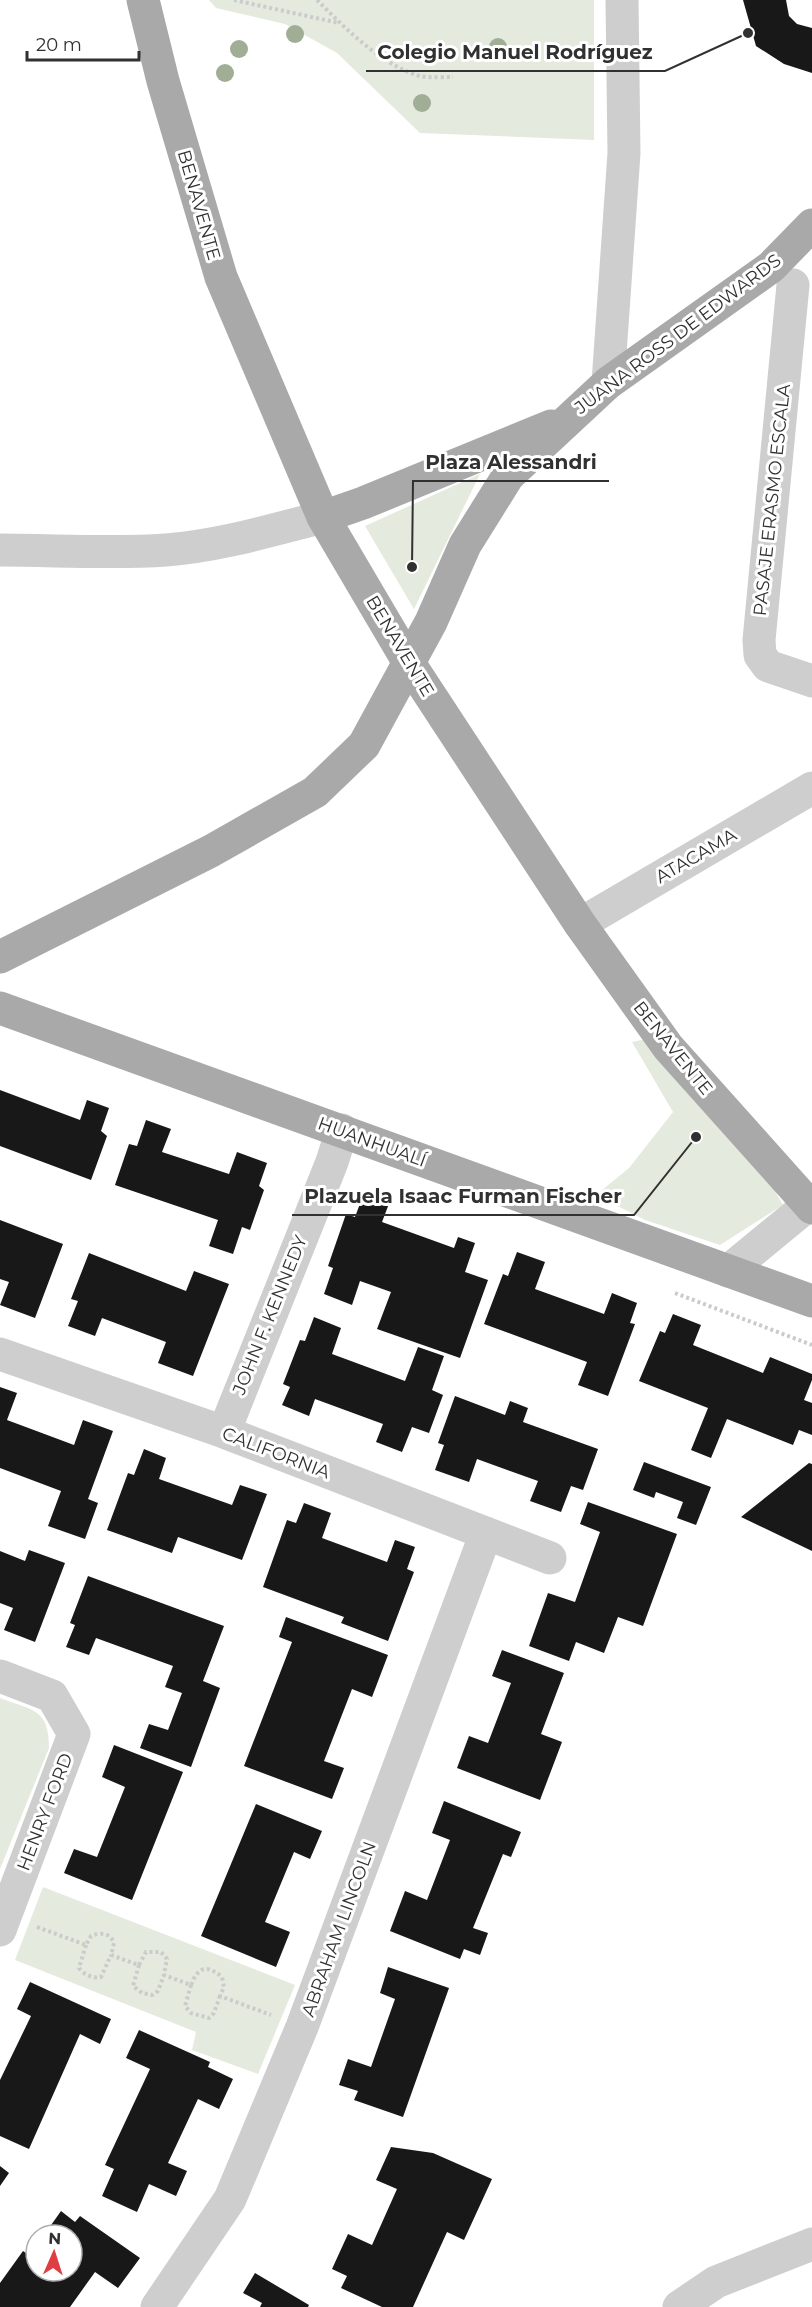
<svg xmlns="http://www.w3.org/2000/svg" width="812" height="2307" font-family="Montserrat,sans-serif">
	<rect width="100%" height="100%" fill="#fff"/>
	<path fill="#e4eadd" d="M209,0H594V140L420,133L337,53L285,24L216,8Z
		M480,474L414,609L365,526Z
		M661,1036L759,1163L783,1205L720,1245L645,1220L596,1195L629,1168L673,1112L632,1042Z
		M0,1698C33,1711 49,1708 49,1748L0,1869Z
		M43,1887L295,1985L258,2074L192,2050L196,2032L15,1960Z"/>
	<path fill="#181818" d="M743,0H786L789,16L797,24L812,28V73L784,64L756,46Z
		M0,1090L80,1120L87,1100L109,1108L101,1131L107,1136L91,1180L0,1146Z
		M146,1120L171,1129L162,1152L229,1174L237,1152L267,1163L259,1186L264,1190L250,1230L242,1227L233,1254L209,1246L218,1220L115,1185L129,1144L137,1146Z
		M364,1193L390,1201L382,1222L454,1248L458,1237L475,1243L465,1272L488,1280L460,1358L377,1329L391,1292L360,1281L352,1305L324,1294L333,1268L328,1266L346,1214L355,1217Z
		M0,1220L63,1244L35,1318L0,1305L9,1282L0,1279Z
		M517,1252L545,1262L535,1289L604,1314L612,1293L637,1303L630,1323L635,1324L608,1396L578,1385L587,1362L484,1324L503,1274L508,1276Z
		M89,1253L186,1291L194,1271L229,1284L193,1376L158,1363L166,1342L102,1318L95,1336L68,1326L78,1301L71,1299Z
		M673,1314L701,1325L693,1345L763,1373L770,1357L812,1374V1380L804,1400L812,1403V1435L799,1430L793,1445L727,1419L711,1458L691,1450L708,1408L639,1381L660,1331L665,1333Z
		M314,1317L341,1328L332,1354L405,1381L418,1347L444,1356L432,1390L443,1395L429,1433L412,1427L402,1452L376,1442L383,1424L315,1399L309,1416L282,1405L290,1387L283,1384L300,1340L305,1341Z
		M0,1387L17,1393L7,1420L74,1445L83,1420L113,1431L88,1499L98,1503L85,1539L48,1526L61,1491L0,1468Z
		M455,1396L505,1415L510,1401L528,1408L523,1422L598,1449L583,1490L571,1486L561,1512L530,1501L538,1481L477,1459L469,1482L435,1470L444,1445L438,1443Z
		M144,1449L166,1458L159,1479L232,1505L240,1485L267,1494L242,1560L178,1537L172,1553L107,1530L128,1473L134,1475Z
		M644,1462L711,1487L696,1525L677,1518L683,1502L656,1492L654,1498L633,1490Z
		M809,1463L812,1464V1551L741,1517Z
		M588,1502L677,1534L643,1626L618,1617L604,1653L576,1642L569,1661L529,1646L548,1593L575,1602L600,1532L580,1524Z
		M304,1503L331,1513L322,1538L387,1562L395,1540L415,1547L407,1569L414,1572L388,1641L341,1623L344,1617L263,1587L287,1520L296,1523Z
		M29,1550L65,1563L35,1642L4,1630L13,1608L0,1603V1551L25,1561Z
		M88,1576L224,1626L203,1681L220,1688L191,1767L140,1748L149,1724L168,1730L182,1693L165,1687L173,1666L96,1638L89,1655L66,1647L75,1625L70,1623Z
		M286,1617L388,1655L372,1697L352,1689L324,1761L344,1768L332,1799L244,1766L292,1642L279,1637Z
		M502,1650L564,1673L541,1734L562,1742L540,1800L457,1768L469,1736L488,1743L511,1683L492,1676Z
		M114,1745L183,1772L132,1900L64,1873L74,1849L97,1857L125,1787L102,1777Z
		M444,1801L521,1832L511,1857L503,1854L473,1928L488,1933L480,1955L464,1949L460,1959L390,1931L405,1891L427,1900L450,1840L432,1833Z
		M256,1804L322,1831L310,1859L294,1852L265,1922L290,1932L276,1967L201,1936Z
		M388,1967L449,1988L403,2117L354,2100L358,2091L339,2085L348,2059L371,2067L395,1999L380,1993Z
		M30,1982L111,2019L100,2044L80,2034L29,2149L0,2136V2080L31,2016L17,2009Z
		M139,2030L210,2062L208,2067L233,2079L219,2109L198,2099L168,2163L187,2171L176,2196L149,2184L137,2212L102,2196L114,2169L105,2165L150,2069L126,2058Z
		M391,2147L433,2153L492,2179L464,2240L447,2232L413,2307H382L341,2288L347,2276L332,2269L348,2234L372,2245L397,2189L376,2180Z
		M0,2166L9,2173L0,2186Z
		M61,2211L75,2222L80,2216L140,2258L118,2288L95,2272L70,2307H0V2283L23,2251L36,2260V2271H72V2235H59L49,2228Z
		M255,2273L309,2305L308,2307H260L262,2303L243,2293Z"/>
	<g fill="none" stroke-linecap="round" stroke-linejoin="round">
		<path stroke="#cbcbcb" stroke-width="4" stroke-dasharray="3 3" stroke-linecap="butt" d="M234,0L339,23
			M317,0C344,27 382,66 420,76C430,78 443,77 453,77
			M675,1293L812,1345
			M37,1927L86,1945L91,1936C101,1932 110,1933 114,1943L111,1955L139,1965L146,1952H161L167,1959L164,1975L191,1985C198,1967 206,1964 222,1977L224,1987L220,1996L271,2015
			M86,1945L79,1968C83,1974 93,1979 101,1977L111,1955
			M139,1965L133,1986L142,1993L152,1995L158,1991L164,1975
			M191,1985L185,2006L191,2013L209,2018L214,2013L220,1996"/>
		<path stroke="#cecece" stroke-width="33" d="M793,285L759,640L760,655L768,666L812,681
			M608,383L624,153L622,0
			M0,550C55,550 111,554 166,550C219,546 272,530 323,517
			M580,924L812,788
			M728,1271L812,1202
			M0,1354L224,1432L550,1558
			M224,1432L332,1162L342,1130
			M0,1676L52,1696L74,1734L0,1930
			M157,2307L230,2199L302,2027L486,1533
			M679,2307L716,2282L812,2244"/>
		<path stroke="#a9a9a9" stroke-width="33" d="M143,0L163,81L221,277L323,517L409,663L580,924L668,1047L812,1208
			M323,517L363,503L551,426
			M0,957L211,851L315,792L364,745L431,622L465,545L508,476L608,383L771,267L812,225
			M0,1008L812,1301"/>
	</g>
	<g fill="#a0ae96">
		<circle cx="295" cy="34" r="9"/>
		<circle cx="498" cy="47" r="9"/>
		<circle cx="239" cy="49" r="9"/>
		<circle cx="225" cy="73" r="9"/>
		<circle cx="422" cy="103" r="9"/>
	</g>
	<g text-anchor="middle" stroke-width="6" stroke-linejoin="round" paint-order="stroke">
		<g font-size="18" fill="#313131" stroke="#fff">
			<text transform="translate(199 205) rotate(74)" y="6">BENAVENTE</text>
			<text transform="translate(678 334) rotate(-37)" y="6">JUANA ROSS DE EDWARDS</text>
			<text transform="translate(772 500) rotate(-84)" y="6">PASAJE ERASMO ESCALA</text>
			<text transform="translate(400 646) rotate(59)" y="6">BENAVENTE</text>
			<text transform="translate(696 856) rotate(-30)" y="6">ATACAMA</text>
			<text transform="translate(673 1048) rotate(51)" y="6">BENAVENTE</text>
			<text transform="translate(372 1142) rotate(20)" y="6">HUANHUALÍ</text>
			<text transform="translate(270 1315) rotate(-68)" y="6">JOHN F. KENNEDY</text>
			<text transform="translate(276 1453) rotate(21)" y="6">CALIFORNIA</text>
			<text transform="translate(45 1812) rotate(-69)" y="6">HENRY FORD</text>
			<text transform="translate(339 1929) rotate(-70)" y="6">ABRAHAM LINCOLN</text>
		</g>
	</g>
	<path fill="none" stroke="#313131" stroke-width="2" d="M748 33L665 71H366M412 567L413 481H609M696 1137L634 1215H292"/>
	<g fill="#313131" stroke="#fff" stroke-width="2">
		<circle cx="748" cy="33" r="6"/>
		<circle cx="412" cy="567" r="6"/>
		<circle cx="696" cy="1137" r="6"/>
	</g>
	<g font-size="20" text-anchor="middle" font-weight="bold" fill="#313131" stroke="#fff" stroke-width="6" stroke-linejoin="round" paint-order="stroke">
		<text x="515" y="59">Colegio Manuel Rodríguez</text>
		<text x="511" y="469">Plaza Alessandri</text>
		<text x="463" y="1203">Plazuela Isaac Furman Fischer</text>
	</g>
	<g transform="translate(54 2253) rotate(3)"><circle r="28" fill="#ffffff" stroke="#adadad" stroke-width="1.5"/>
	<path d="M0-4.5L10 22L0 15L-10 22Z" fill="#de3d43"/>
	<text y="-9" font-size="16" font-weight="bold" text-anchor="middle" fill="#313131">N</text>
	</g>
	<path d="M27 51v9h112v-9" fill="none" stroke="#313131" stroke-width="3"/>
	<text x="36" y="51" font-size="18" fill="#313131" stroke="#ffffff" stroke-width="4.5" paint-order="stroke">20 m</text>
</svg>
